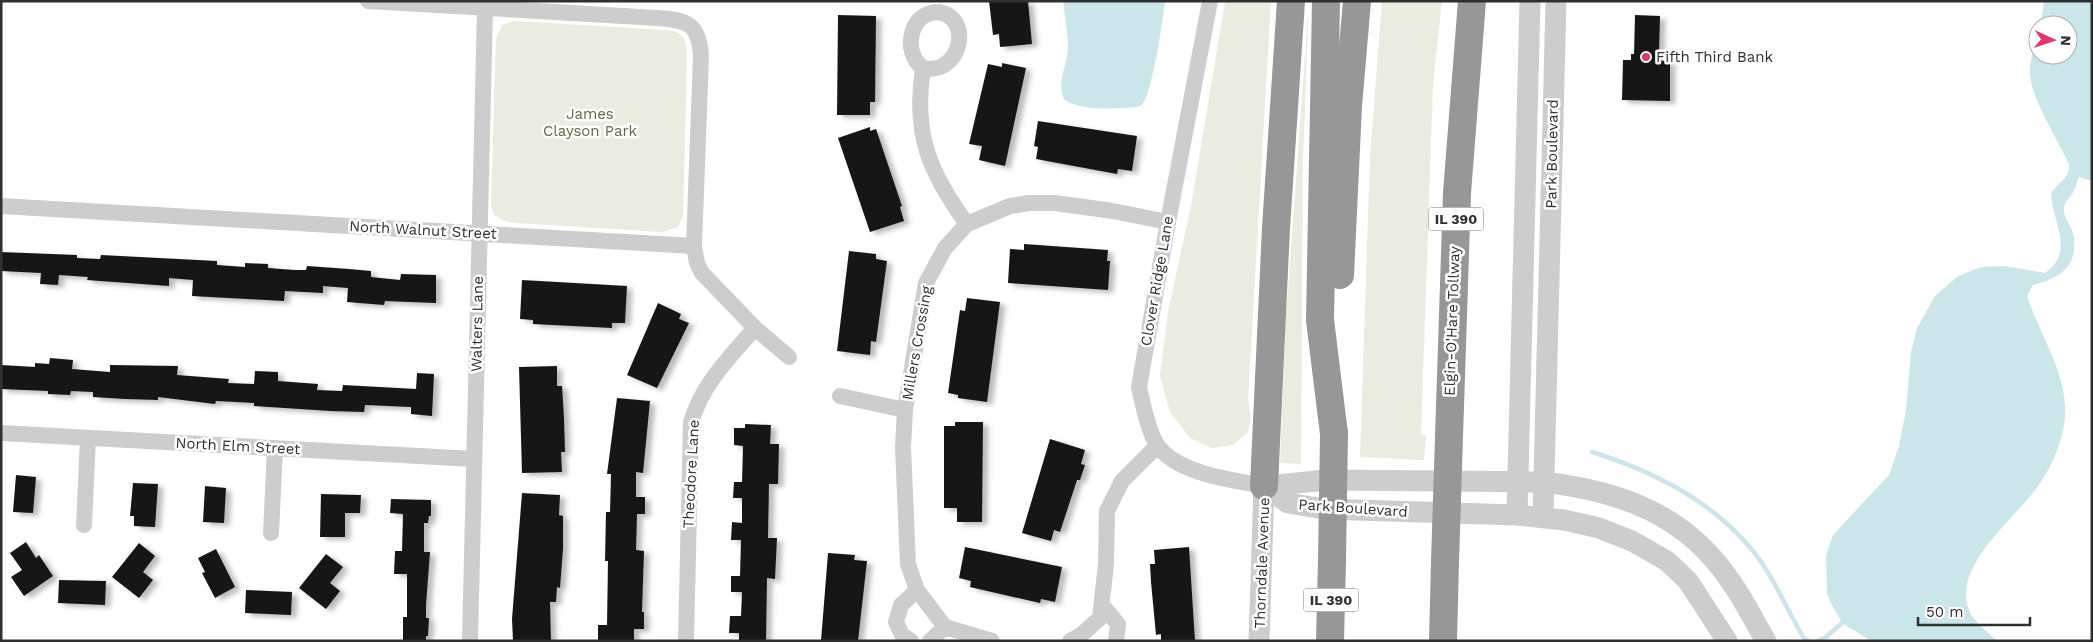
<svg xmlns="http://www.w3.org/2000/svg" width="2093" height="642" font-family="'Work Sans',sans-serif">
	<defs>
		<filter id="shadow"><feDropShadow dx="5.5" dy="3" stdDeviation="2.5" flood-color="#0004"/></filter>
	</defs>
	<rect width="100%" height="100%" fill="#fff"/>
	<path fill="#e9ecde" d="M1225,1H1271L1248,398L1251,420L1247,433L1233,445L1212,448L1190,438L1170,412L1160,376L1168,312L1192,201Z
		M1309,1L1303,159L1301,464L1280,463L1286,318Z
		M1382,1H1442L1433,84L1421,433L1426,436L1424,460L1360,457L1370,157Z
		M514,21L666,30C682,31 687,39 687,55L683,216L678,227L663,232L515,223L504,221L494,215L491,206L496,39L502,25Z"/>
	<path fill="#cbe6eb" d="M1063,1H1165C1163,19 1152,97 1141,106C1124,109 1078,112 1064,99C1056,83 1067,66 1068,49C1068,33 1065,17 1063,1Z
		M2044,1H2092V181L2079,177C2077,181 2076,187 2074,191C2070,198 2063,202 2064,212C2065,220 2073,228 2074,237C2077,269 2059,278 2033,285L2027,296C2041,339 2074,382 2063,430C2059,449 2050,470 2038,486C2017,517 1951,566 1969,610C1974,622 1988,632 1997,641H1871L1842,623L1833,607L1827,594L1826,555L1833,535L1889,475L1899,446L1906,410L1911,352L1917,328L1935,296L1958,276L1981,267L2004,266L2045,273C2076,251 2052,223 2051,193C2059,182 2070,178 2069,164C2058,140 2031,98 2030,74C2029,61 2035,47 2038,35V55H2068V25H2041Z"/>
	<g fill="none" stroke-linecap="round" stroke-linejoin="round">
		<path stroke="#cbe6eb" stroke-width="4.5" d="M1592,452C1653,471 1712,500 1753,551C1773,576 1787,609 1803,637L1808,641
			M1818,641L1826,637L1842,623"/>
	</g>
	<path fill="#171717" filter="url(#shadow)" d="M989,1H1028L1032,44L1000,47L999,34L993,35Z
		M838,15L876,16L875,102H870V115H837Z
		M1635,15L1660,16L1659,55H1662V61H1670V101L1622,100L1623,60H1631V54H1634Z
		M1002,63L1026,68L1005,166L979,160L982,146L969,144L988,64L1002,67Z
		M1038,121L1137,136L1132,171L1118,169L1117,174L1036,159L1038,147L1034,146Z
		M870,127V131L876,129L902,206L900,207L904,221L870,232L838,138Z
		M1024,244L1108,250L1107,261H1110L1108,290L1008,283L1010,249L1024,250Z
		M849,251L876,254V259L887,261L876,342L871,341L870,355L837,351Z
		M1,252L77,255V258L100,259L101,255L217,261V265L245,267V263L268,264V268L295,270H306L307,266L349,269L371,271V277L400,280L401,274L436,275V303L385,301L384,305L347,302L348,288L323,286V293L285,291L284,301L192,296L193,280L169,278V286L87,280L88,277L59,275L58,285L40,284L41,273L1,271Z
		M522,280L627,286L625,323H612V328L533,324V320L520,319Z
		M967,298L1000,302L987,402L958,398V395L948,393L960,310L965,311Z
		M658,303L681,314L679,319L689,323L657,388L627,375Z
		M50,358L73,360L72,369L110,372V365L178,366L177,375L229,379L228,383L254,384L255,371L278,372V381L318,384L317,390L342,391L343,385L416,389L417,373L434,374L432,416L411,414V407L365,405L364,412L330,411L254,406V403L216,401L215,404L158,397V400L125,399L93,397V392L71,391L70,395L48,394V391L1,389V365L35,367V363L49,364Z
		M557,366V386H562L564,418L565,452H561L562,472L522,473L519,367Z
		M617,398L650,401L643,473L636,472V497H645V514H637L636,550L644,551L642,612H644V629H634V641H598V625H607L608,561H605L606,512H610L611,474H607Z
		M955,422H983L982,522H957V508H944V426H955Z
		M745,424L771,425L770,444H779L778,484H769L768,538H777L775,579L767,578L766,641H739V633H729L730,616H741L742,592H731V576H740L741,540H731L732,522L742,523V498H733L734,482H742L743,446L734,445V428H745Z
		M1050,439L1085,450L1081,464L1085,465L1080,480H1077L1060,532L1054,530L1051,541L1022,533Z
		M16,475L36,477L33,513L13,512Z
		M133,483L158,484L155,527L134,526V516H130Z
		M205,486L226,488L224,523L203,522Z
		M522,493L560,495L559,515L563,516V549L560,588L557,587L556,602H550L551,641H513L512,619Z
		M321,494L361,495L360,513H345V537H320Z
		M391,499L431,500V516H429L428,523H424V552H430L426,605V618H429L428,636H426V641H403V617H407V574H394L395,551H402L403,514L390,513Z
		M26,542L36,558L39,555L53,576L24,596L11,577L22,570L10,553Z
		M139,543L155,556L143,572L153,580L139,598L112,577Z
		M965,547L1062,567L1055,602L1041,599L1040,603L970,587L971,581L959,578Z
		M1189,547L1195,641H1161V634L1156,635L1151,582L1150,564H1155L1154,550Z
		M216,549L235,587L215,598L202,573L205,572L198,558Z
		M828,553L855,555L854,560L867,561L858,641H821Z
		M326,554L343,567L330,583L340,591L326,609L299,588Z
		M59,580L106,581L105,605L58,603Z
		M246,590L292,592L291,615L245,613Z"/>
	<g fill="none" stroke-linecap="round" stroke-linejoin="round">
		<path stroke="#cdcdcd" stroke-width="16" d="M368,1L657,18C687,20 699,23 701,56L694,246L697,263L702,273L755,328L789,357
			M1210,1L1168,222L1139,387C1143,404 1148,433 1158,446C1178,474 1233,480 1264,486
			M938,12C974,17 961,76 923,68C902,53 909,12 938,12Z
			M923,68C913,134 929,172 967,224
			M1,206L694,246
			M840,396L905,410
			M1,433L474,459
			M84,525L88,438
			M271,533L275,448
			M1102,605L1118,624L1116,641
			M470,641L485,8
			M686,641L691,422C703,383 729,358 755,328
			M911,641L902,635L896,622L901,605L917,590
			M930,641L945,627
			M992,641L945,627L917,590L908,564L903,447L905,410L926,283L945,248L967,224L1010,206L1029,203H1055L1113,211L1168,222
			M1070,641L1081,635L1100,618L1106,564L1107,511L1122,481L1157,446"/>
		<path stroke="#cdcdcd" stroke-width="21" d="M1264,486L1327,480L1543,482C1620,491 1686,514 1731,582C1744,600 1754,621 1766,641
			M1264,486L1288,503L1324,509L1517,515L1564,520L1599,528L1632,541L1667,561L1688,581L1727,641
			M1517,515L1530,1
			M1543,517L1556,1
			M1259,641L1264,486"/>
		<path stroke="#979797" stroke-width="28" d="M1326,1L1320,320L1334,434
			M1340,275L1348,106L1357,1
			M1449,437L1457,193L1472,1
			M1264,486L1276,228L1291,1
			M1330,641L1332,560
			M1443,641L1445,562"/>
		<path stroke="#979797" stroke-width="28" d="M1332,560L1334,434
			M1445,562L1449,437"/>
	</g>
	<circle fill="#e0386a" stroke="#fff" stroke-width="2" cx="1646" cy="57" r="5"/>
	<g text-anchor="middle" stroke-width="5" stroke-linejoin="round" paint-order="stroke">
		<g fill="#fff" stroke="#6e6e6e" stroke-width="1">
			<rect x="1428.5" y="207.5" width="55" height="23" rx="4"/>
			<rect x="1303.5" y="588.5" width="55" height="23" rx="4"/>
		</g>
		<g font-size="14" font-weight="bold" fill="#303030">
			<text x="1456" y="224">IL 390</text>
			<text x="1331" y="605">IL 390</text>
		</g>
		<g font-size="15" fill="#303030" stroke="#fff" text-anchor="start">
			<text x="1656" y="62">Fifth Third Bank</text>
		</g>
		<g font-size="15" fill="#5d6b3e" stroke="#fff">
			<text x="590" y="119">James<tspan x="590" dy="17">Clayson Park</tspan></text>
		</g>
		<g font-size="15" fill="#303030" stroke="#fff">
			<text transform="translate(1552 154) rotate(-89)" y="5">Park Boulevard</text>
			<text transform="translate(423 230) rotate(3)" y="5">North Walnut Street</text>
			<text transform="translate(1157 281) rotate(-80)" y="5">Clover Ridge Lane</text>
			<text transform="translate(1452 321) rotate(-88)" y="5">Elgin-O'Hare Tollway</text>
			<text transform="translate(477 324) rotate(-89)" y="5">Walters Lane</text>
			<text transform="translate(917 343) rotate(-80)" y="5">Millers Crossing</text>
			<text transform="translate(238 446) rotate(3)" y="5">North Elm Street</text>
			<text transform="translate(691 474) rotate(-87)" y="5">Theodore Lane</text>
			<text transform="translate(1353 508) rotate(4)" y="5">Park Boulevard</text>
			<text transform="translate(1262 563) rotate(-88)" y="5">Thorndale Avenue</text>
		</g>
	</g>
	<rect width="2093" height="642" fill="none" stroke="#303030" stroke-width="5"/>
	<g transform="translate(2053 40) rotate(93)"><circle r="24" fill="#ffffff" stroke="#acacac"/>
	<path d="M0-4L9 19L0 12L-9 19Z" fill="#e0386a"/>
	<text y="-8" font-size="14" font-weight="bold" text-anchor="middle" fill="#303030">N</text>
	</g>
	<path d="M1918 617v8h112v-8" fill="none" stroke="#303030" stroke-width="2.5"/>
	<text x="1926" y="617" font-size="15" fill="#303030" stroke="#ffffff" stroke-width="4" paint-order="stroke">50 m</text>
</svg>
